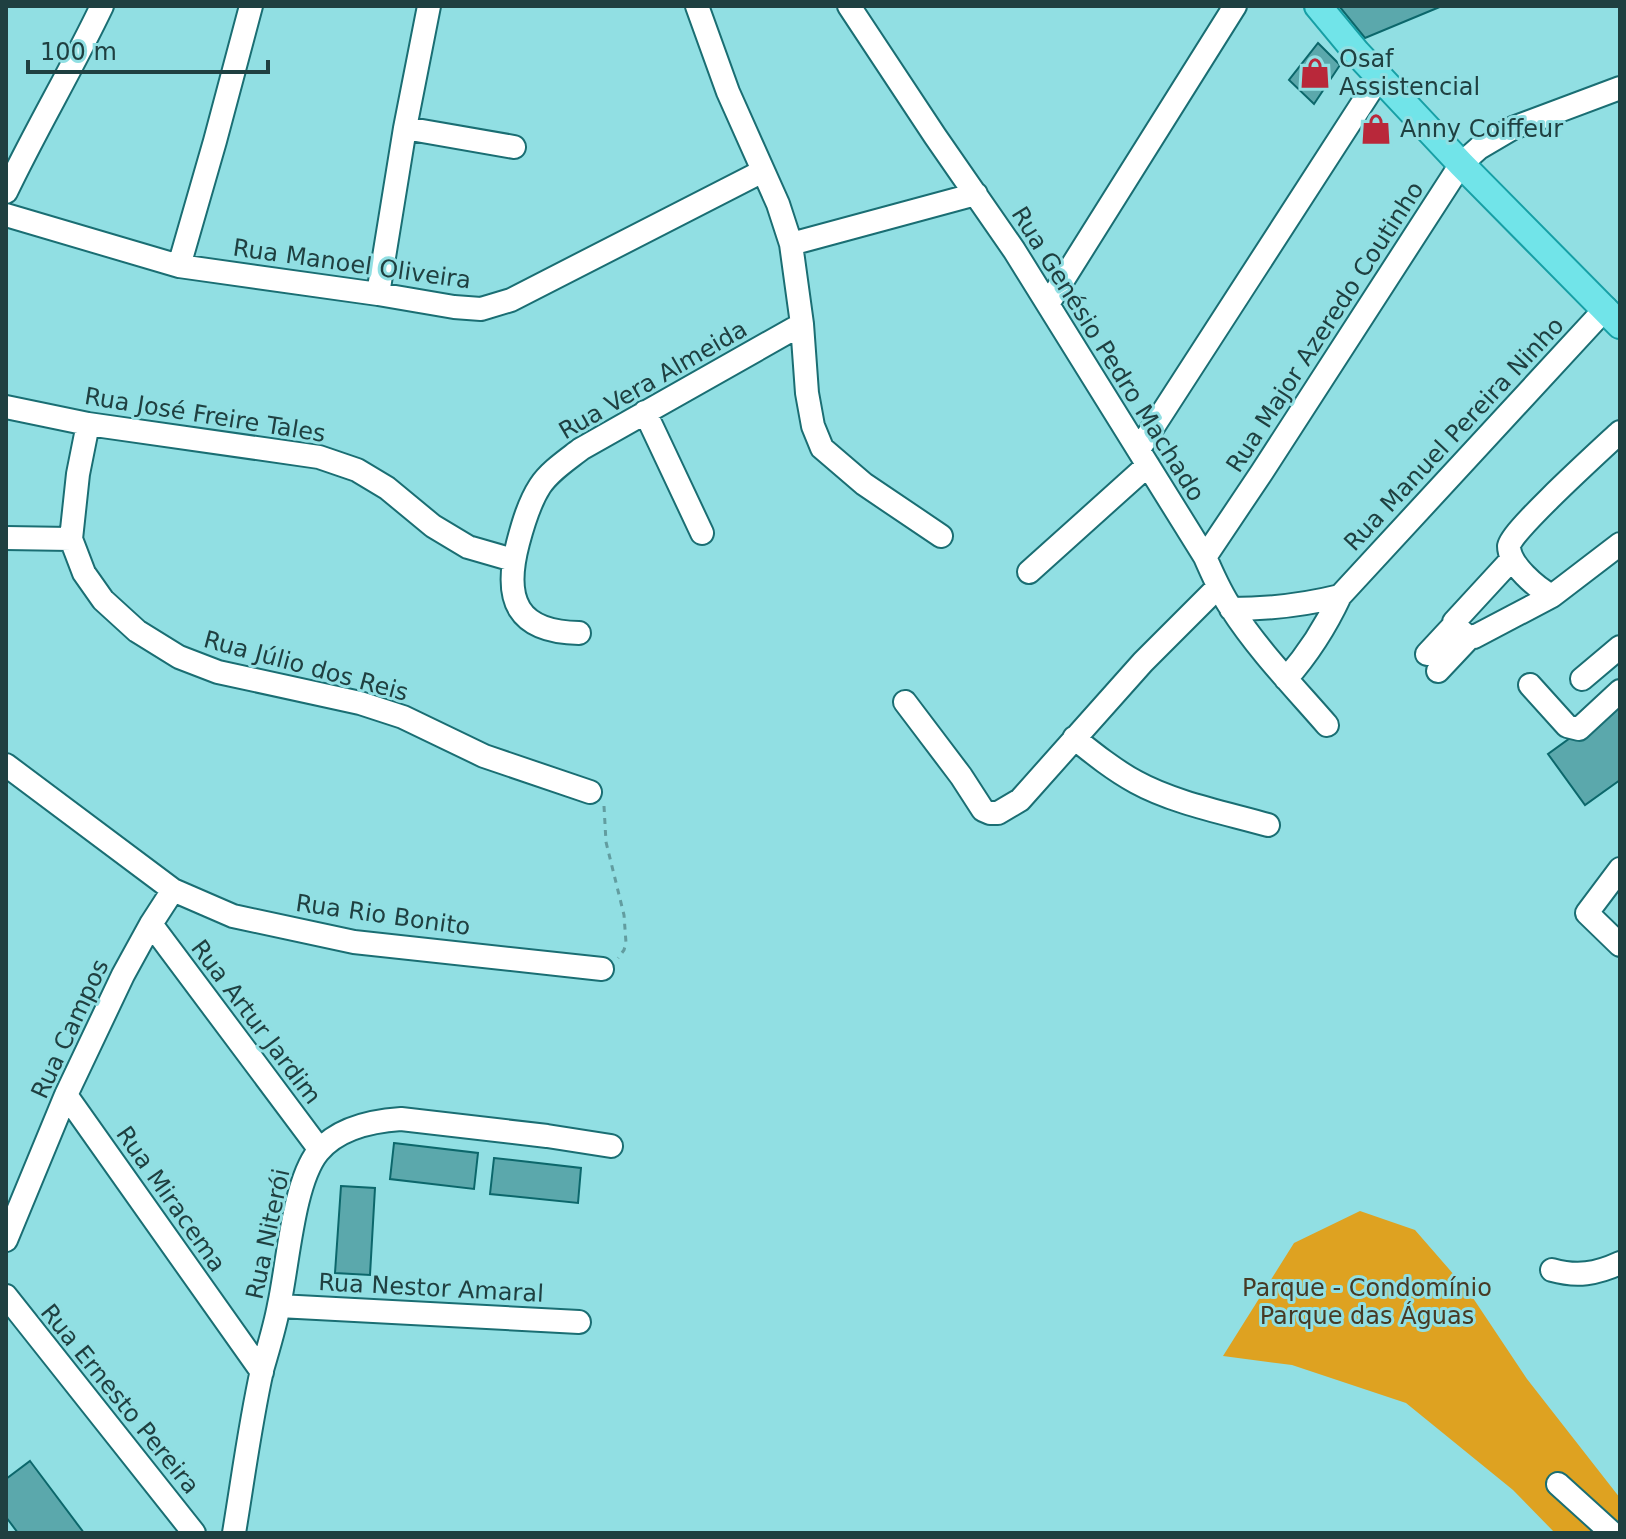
<svg xmlns="http://www.w3.org/2000/svg" width="1626" height="1539" font-family="'DejaVu Sans',sans-serif">
	<rect width="100%" height="100%" fill="#91dfe3"/>
	<path fill="#dea221" d="M1360,1211L1415,1230L1469,1292L1527,1379L1620,1498V1533H1555L1513,1490L1406,1403L1292,1365L1223,1356L1294,1243Z"/>
	<path fill="#5ba8ac" stroke="#0c676b" stroke-width="2" d="M1339,6H1442L1365,38Z
		M1318,43L1340,65L1314,104L1289,80Z
		M1620,702V780L1585,805L1548,754Z
		M394,1143L478,1153L474,1189L390,1179Z
		M494,1158L581,1168L578,1203L490,1194Z
		M341,1186L375,1188L370,1275L335,1273Z
		M30,1461L84,1533H18L6,1517V1479Z"/>
	<g fill="none" stroke-linecap="round" stroke-linejoin="round">
		<defs>
			<path id="minor" d="M697,6L728,92L778,204L791,244L802,324L807,393L813,426L822,448L864,484L941,536
				M849,6L935,136L1014,250L1205,557C1213,575 1220,592 1231,608C1258,650 1294,687 1327,725
				M405,128L514,147
				M6,192C36,129 72,69 102,6
				M6,215L179,266L378,294L454,307L481,309L511,300L763,171
				M791,244L976,194
				M179,266L215,141L251,6
				M378,294L405,128L429,6
				M1048,304L1235,6
				M6,407L88,424L319,457L357,470L387,488L433,526L468,547L513,560
				M645,412L702,533
				M88,424L78,474L71,539L84,573L103,600L137,631L179,657L218,672L360,703L403,717L484,756L590,792
				M1620,432C1604,447 1509,533 1509,546C1509,565 1537,588 1552,596L1620,544
				M1139,449L1380,76
				M6,538L71,539
				M1205,557L1262,472L1461,164L1479,148L1513,128L1620,88
				M1512,559L1454,622V625L1467,636L1474,637L1552,596
				M1029,572L1148,465
				M1231,609C1268,609 1304,605 1340,596
				M579,633C517,632 503,600 518,543C523,524 529,503 540,486C550,471 567,460 581,449L802,324
				M1427,654L1454,625
				M1438,671L1470,637
				M1286,679C1309,653 1326,626 1340,596L1606,308
				M1582,679L1620,647
				M1530,685L1567,726L1579,729L1620,691
				M905,702L961,776L983,810L990,813H998L1020,800L1143,662L1218,587
				M1074,738C1094,754 1114,770 1136,782C1174,803 1226,813 1268,825
				M6,765L173,890L233,916L354,942L602,969
				M1620,869L1587,913L1620,945
				M151,924L320,1150
				M66,1095L262,1372
				M6,1240L66,1095L123,975L151,924L173,890
				M1552,1270C1577,1277 1596,1274 1620,1263
				M6,1296L194,1533
				M279,1306L579,1322
				M1558,1484L1612,1533
				M234,1533C243,1479 250,1424 262,1370C268,1349 275,1327 279,1305C288,1265 293,1183 318,1152C338,1128 371,1121 401,1119L547,1136L611,1146"/>
			<path id="major" d="M1318,6L1357,53L1461,164L1620,325"/>
		</defs>
		<use href="#minor" stroke="#1a6e73" stroke-width="26"/>
		<use href="#major" stroke="#179fa5" stroke-width="30"/>
		<path stroke="#629da0" stroke-width="3" stroke-dasharray="6 6" stroke-linecap="butt" d="M604,806L606,842L624,915L626,943L624,950L618,958"/>
		<use href="#minor" stroke="#fff" stroke-width="22"/>
		<use href="#major" stroke="#71e4e9" stroke-width="26"/>
	</g>
	<defs>
		<symbol id="shop-bare" viewBox="-9 -9 18 18"><path d="M-5-2.5h2.3a2.7 3.5 0 0 1 5.4 0H5L5.5 6h-11ZM-1.5-2.5h3a1.5 2.3 0 0 0-3 0Z" fill="#b9283a" stroke="#91dfe3" stroke-width="2.5" paint-order="stroke"/></symbol>
	</defs>
	<g fill-rule="evenodd">
		<use href="#shop-bare" x="1293" y="51" width="44" height="44"/>
		<use href="#shop-bare" x="1354" y="107" width="44" height="44"/>
	</g>
	<g text-anchor="middle" stroke-width="6" stroke-linejoin="round" paint-order="stroke">
		<g font-size="24" fill="#1f4041" stroke="#91dfe3" text-anchor="start">
			<text x="1339" y="67">Osaf<tspan x="1339" dy="28">Assistencial</tspan></text>
			<text x="1400" y="137">Anny Coiffeur</text>
		</g>
		<g font-size="24" fill="#1f4041" stroke="#91dfe3">
			<text transform="translate(352 264) rotate(8)" y="8">Rua Manoel Oliveira</text>
			<text transform="translate(1325 327) rotate(-57)" y="8">Rua Major Azeredo Coutinho</text>
			<text transform="translate(1108 354) rotate(58)" y="8">Rua Genésio Pedro Machado</text>
			<text transform="translate(653 380) rotate(-30)" y="8">Rua Vera Almeida</text>
			<text transform="translate(205 415) rotate(9)" y="8">Rua José Freire Tales</text>
			<text transform="translate(1454 434) rotate(-47)" y="8">Rua Manuel Pereira Ninho</text>
			<text transform="translate(306 666) rotate(15)" y="8">Rua Júlio dos Reis</text>
			<text transform="translate(383 915) rotate(8)" y="8">Rua Rio Bonito</text>
			<text transform="translate(256 1022) rotate(53)" y="8">Rua Artur Jardim</text>
			<text transform="translate(70 1029) rotate(-65)" y="8">Rua Campos</text>
			<text transform="translate(171 1199) rotate(55)" y="8">Rua Miracema</text>
			<text transform="translate(268 1234) rotate(-78)" y="8">Rua Niterói</text>
			<text transform="translate(431 1288) rotate(3)" y="8">Rua Nestor Amaral</text>
			<text transform="translate(120 1399) rotate(51)" y="8">Rua Ernesto Pereira</text>
		</g>
		<g font-size="24" fill="#473a25" stroke="#91dfe3">
			<text x="1367" y="1296">Parque - Condomínio<tspan x="1367" dy="28">Parque das Águas</tspan></text>
		</g>
	</g>
	<rect width="1626" height="1539" fill="none" stroke="#1f4041" stroke-width="16"/>
	<path d="M28 60v12h240v-12" fill="none" stroke="#1f4041" stroke-width="4"/>
	<text x="40" y="60" font-size="24" fill="#1f4041" stroke="#91dfe3" stroke-width="6" paint-order="stroke">100 m</text>
</svg>
